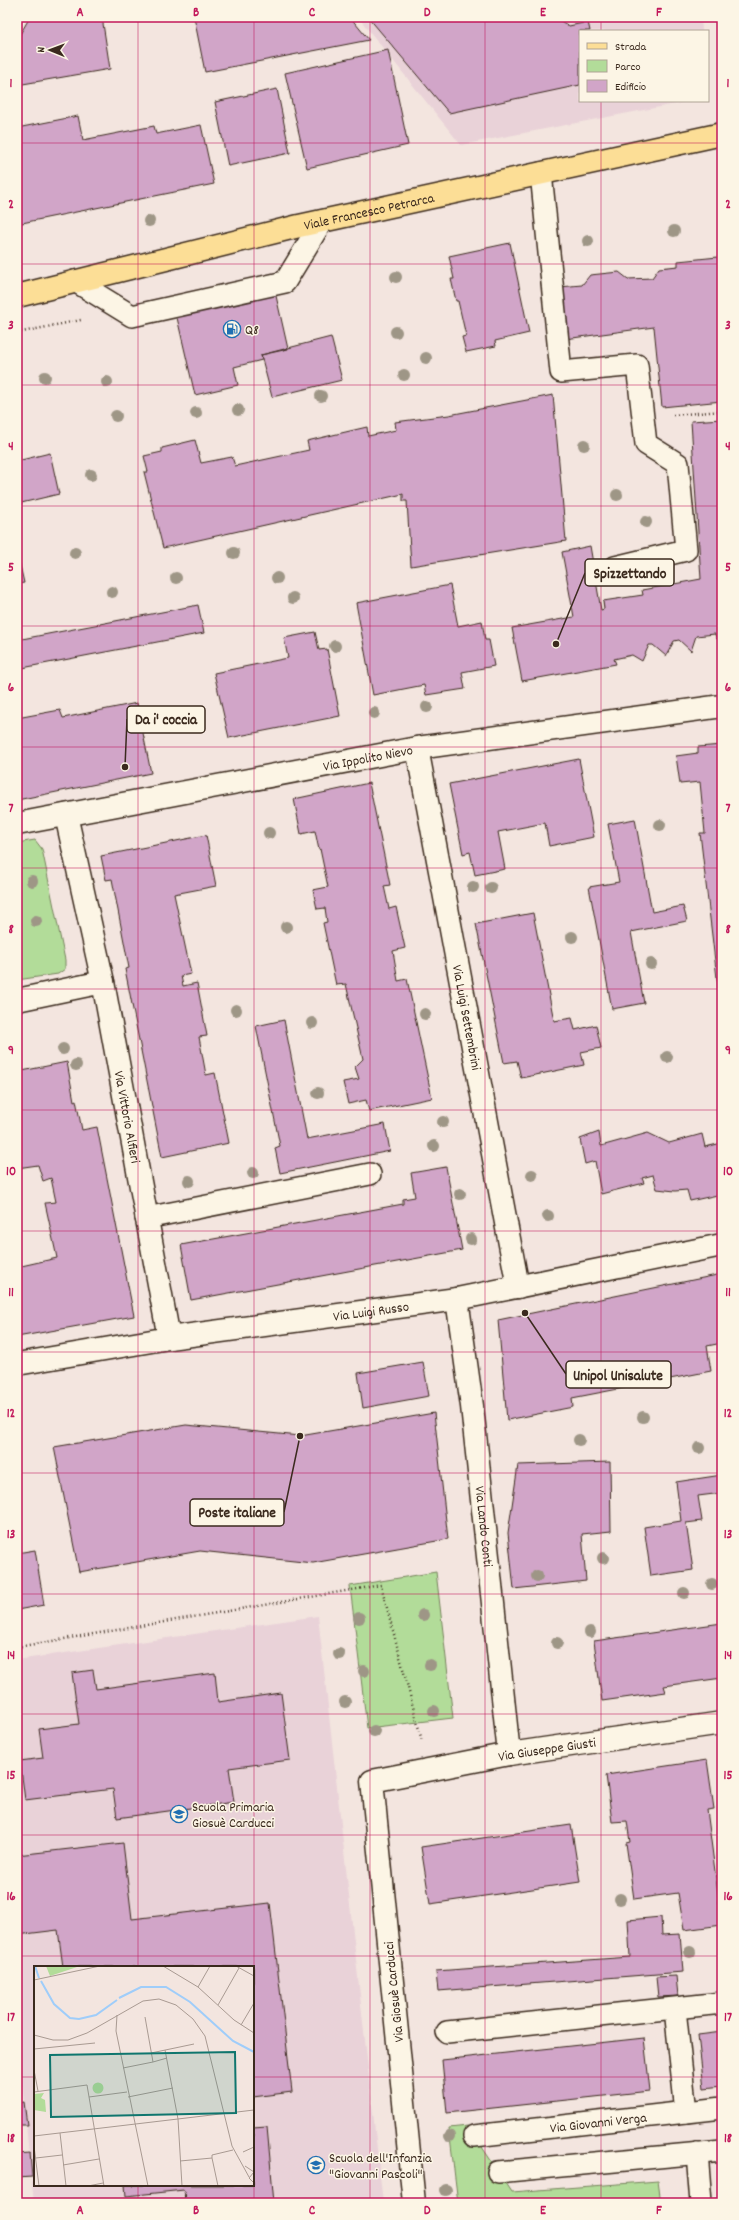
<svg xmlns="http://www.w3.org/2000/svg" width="739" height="2220" font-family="Dekko,sans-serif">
	<rect width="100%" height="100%" fill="#f3e5df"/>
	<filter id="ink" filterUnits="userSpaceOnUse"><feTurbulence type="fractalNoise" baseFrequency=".025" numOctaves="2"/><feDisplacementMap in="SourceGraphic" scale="8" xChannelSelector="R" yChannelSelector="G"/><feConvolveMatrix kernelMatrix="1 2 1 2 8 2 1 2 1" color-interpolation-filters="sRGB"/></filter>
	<g filter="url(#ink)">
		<path fill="#e9d2d8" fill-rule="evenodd" d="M358,17H701L702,31H580V101H691L461,145Z
			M318,1616L383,2203H34L17,2036V1660ZM35,1967H253V2185H35Z"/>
		<path fill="#b2dc99" stroke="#76835c" d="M35,840L42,849L65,960V969L58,974L17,980V843Z
			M436,1572L453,1718L367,1728L350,1586Z
			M468,2126L512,2192L658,2181L661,2203H458L449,2128Z"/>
		<path fill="#d1a5c8" stroke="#3b2a1e" d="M30,17H102L110,69L17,85V37L19,36Z
			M194,17H350L369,40L205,72Z
			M368,17H554L569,26L588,22L590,31H580V85L449,113Z
			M388,50L408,145L307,168L285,73Z
			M277,89L290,153L228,166L215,102Z
			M78,116L83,140L154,126L156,134L201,125L214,184L17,224V128Z
			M510,243L529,333L495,341L496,346L466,352L462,337L466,336L458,301H456L451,279H454L449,256Z
			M718,257L722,295V401L662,407L654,327L565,339L559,287L582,285L590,275L619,272L628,279L652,278L659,268L678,266V261Z
			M274,287L288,349L261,355L262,360L234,367L238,385L195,395L175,309Z
			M331,337L342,380L272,397L261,355Z
			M553,395L566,541L411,566L407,501H403V494L163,548L144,472H148L144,456L162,452V448L195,440L201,463L232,457L235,466L309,450L307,441L367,427L368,436L396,430L395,422L449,415Z
			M722,419V642L716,638L715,634L696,636L691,651L679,640L674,641L666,656L653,645H649L642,661L632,655L614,659L616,664L522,681L512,628L574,617L562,552L590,546L601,610L604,609L603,601L643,595L642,590L701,579L691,421Z
			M50,453L59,494L17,504V461Z
			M17,552L24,583L17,584Z
			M450,585L458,626L482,621L485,640H489L494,666L462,672L465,689L426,695L424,685L373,695L356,603Z
			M198,605L204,633L17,669V640Z
			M315,632L319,650L327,649L340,716L229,738L214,673L288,658L284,638Z
			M137,703L151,773L17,800V718L60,710L63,718Z
			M722,745V1021L700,833H705L700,782L680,784L676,756L698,753V747Z
			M579,759L594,837L549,846L545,823L498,832L505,869L475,875L470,852L463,854L449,784Z
			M369,783L390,885L384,886L389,909L396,907L405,948L393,951L398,981L407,979L432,1098L369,1111L366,1100L348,1104L343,1082L359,1079L355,1067L363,1059L346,984L336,985L323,923L327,922L325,908L317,909L313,890L328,887L320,849L319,850L315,831L301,834L294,799Z
			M635,819L652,912L683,906L687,921L631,932L644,1003L612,1009L589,887L619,882L608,824Z
			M206,835L216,886L174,894L191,974L181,976L183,986L197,983L207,1036L199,1037L206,1075L215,1073L229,1143L162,1157L125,969L129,968L112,879L106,880L101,856Z
			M533,913L554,1021L572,1018L575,1030L596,1025L601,1048L581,1052L584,1065L521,1078L517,1061L504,1063L476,924Z
			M284,1020L307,1139L385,1124L390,1151L280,1173L275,1148L280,1146L256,1026Z
			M67,1062L74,1101L76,1100L82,1130L97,1127L134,1316L17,1337V1267L57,1258L45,1203L56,1202L51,1178L43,1181L38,1165L17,1168V1072Z
			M599,1132L601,1146L648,1133L669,1143L702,1134L705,1147L722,1143V1194L690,1201L687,1190L675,1191L657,1189L653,1175L642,1178L644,1183L601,1194L595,1161L585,1164L580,1139Z
			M446,1167L462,1250L191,1300L181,1245L403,1204V1199L415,1197L411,1173Z
			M722,1274V1343L707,1346L711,1371L572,1398L573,1407L507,1420L498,1320Z
			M423,1362L429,1396L363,1408L358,1373Z
			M434,1413L448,1539L313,1563L200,1551L79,1572L54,1447L186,1425L300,1436Z
			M610,1462L611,1531L582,1534L586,1581L514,1589L508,1533L518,1465Z
			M722,1475V1493L698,1496L702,1521L686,1523L693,1570L651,1576L644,1527L681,1521L676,1482Z
			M35,1550L44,1605L17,1610V1553Z
			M722,1623V1678L664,1686L666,1692L602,1701L594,1641Z
			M93,1670L96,1689L215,1673L218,1702L281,1693L290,1760L229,1768L234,1802L117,1818L113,1789L25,1800L20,1761L43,1758L39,1729L79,1724L72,1673Z
			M707,1760L714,1809L707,1810L722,1925L684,1930L678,1893L634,1899L626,1843L630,1842L627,1821L612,1822L606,1775Z
			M571,1825L580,1882L430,1904L421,1847Z
			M123,1843L132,1919L270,1903L292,2092L253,2097V1967H63L58,1930L17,1935V1855Z
			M661,1917L662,1935L680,1934L683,1972L438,1991L436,1971L630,1957L628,1920Z
			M676,1976L678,1996L658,1997L656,1977Z
			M722,2032V2086L704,2088L698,2035Z
			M644,2038L650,2091L447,2113L442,2060Z
			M24,2102L27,2125H17V2103Z
			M267,2127L274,2203H185L184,2190L126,2196L125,2185H253V2128Z
			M30,2153L32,2177L17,2178V2154Z
			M722,2198V2203H716V2199Z"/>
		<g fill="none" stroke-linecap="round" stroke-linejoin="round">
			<defs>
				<g id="service">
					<path d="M541,173L561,372L637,365L646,444L678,464L686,550L615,567"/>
					<path d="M75,281L132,316L285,282L322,221"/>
					<path d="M146,1218L370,1174"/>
					<path d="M675,2009L686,2112"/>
					<path d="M447,2032L722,2003"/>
					<path id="s1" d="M474,2136L722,2108"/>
					<path d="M697,2153L701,2203"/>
					<path d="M498,2172L722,2151"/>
				</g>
				<g id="minor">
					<path id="s2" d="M417,748L518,1287"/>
					<path d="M66,815L103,982"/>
					<path id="s3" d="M17,824L417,748L722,706"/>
					<path id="s4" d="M17,1000L103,982L169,1338"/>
					<path id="s5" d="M457,1299L472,1406L509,1754"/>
					<path id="s6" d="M17,1364L169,1338L457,1299L722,1245"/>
					<path id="s7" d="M414,2203L372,1781L509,1754L722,1723"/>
				</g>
				<g id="primary">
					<path id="s8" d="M17,296L299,226L722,134"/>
				</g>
			</defs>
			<use href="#service" stroke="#3b2a1e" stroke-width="24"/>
			<use href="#minor" stroke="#3b2a1e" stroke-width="25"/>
			<use href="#primary" stroke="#3b2a1e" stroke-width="25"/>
			<path stroke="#3b2a1e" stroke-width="2.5" stroke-dasharray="1 3" stroke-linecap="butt" d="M17,333L81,320
				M673,415L722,411
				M17,1647L381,1585L422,1741"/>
			<use href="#service" stroke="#fcf5e5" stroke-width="21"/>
			<use href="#minor" stroke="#fcf5e5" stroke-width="22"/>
			<use href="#primary" stroke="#fcde96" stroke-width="22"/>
		</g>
		<g fill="#9e9686">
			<circle cx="149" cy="221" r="6"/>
			<circle cx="674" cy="231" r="6"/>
			<circle cx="588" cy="241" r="6"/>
			<circle cx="396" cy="277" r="6"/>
			<circle cx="396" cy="332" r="6"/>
			<circle cx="426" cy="358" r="6"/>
			<circle cx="404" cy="375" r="6"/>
			<circle cx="45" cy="377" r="6"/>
			<circle cx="107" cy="382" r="6"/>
			<circle cx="321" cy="396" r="6"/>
			<circle cx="238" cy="410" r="6"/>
			<circle cx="196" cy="413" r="6"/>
			<circle cx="116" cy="416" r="6"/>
			<circle cx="584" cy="445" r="6"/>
			<circle cx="91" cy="475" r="6"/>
			<circle cx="617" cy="495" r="6"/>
			<circle cx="646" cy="522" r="6"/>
			<circle cx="75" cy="553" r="6"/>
			<circle cx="234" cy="553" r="6"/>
			<circle cx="176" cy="578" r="6"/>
			<circle cx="277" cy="578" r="6"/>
			<circle cx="112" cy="592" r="6"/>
			<circle cx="293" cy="598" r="6"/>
			<circle cx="335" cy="646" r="6"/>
			<circle cx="427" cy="707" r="6"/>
			<circle cx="374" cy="713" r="6"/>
			<circle cx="660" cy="825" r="6"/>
			<circle cx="269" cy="833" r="6"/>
			<circle cx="32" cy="881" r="6"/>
			<circle cx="473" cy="887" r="6"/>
			<circle cx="491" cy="888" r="6"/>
			<circle cx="36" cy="921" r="6"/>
			<circle cx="286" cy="927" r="6"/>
			<circle cx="572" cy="937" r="6"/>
			<circle cx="651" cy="964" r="6"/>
			<circle cx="236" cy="1010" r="6"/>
			<circle cx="425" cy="1014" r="6"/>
			<circle cx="312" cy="1023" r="6"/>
			<circle cx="63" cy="1049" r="6"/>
			<circle cx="667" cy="1057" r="6"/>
			<circle cx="76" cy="1065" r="6"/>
			<circle cx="318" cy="1093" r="6"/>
			<circle cx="443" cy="1122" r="6"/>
			<circle cx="434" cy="1146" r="6"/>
			<circle cx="253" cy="1173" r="6"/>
			<circle cx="532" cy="1175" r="6"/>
			<circle cx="189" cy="1181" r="6"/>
			<circle cx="460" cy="1194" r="6"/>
			<circle cx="548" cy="1216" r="6"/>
			<circle cx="471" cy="1239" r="6"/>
			<circle cx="643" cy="1417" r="6"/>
			<circle cx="579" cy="1440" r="6"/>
			<circle cx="699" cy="1448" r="6"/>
			<circle cx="603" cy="1558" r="6"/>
			<circle cx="537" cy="1576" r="6"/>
			<circle cx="712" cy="1584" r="6"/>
			<circle cx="684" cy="1593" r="6"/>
			<circle cx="423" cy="1615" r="6"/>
			<circle cx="359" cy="1618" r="6"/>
			<circle cx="590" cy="1632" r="6"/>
			<circle cx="557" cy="1643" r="6"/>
			<circle cx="339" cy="1654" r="6"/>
			<circle cx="430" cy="1665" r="6"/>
			<circle cx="364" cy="1671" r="6"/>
			<circle cx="345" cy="1702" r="6"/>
			<circle cx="434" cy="1711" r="6"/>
			<circle cx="374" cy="1731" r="6"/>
			<circle cx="620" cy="1899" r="6"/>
			<circle cx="690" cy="1952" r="6"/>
			<circle cx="449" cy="2136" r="6"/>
			<circle cx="446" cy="2190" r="6"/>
		</g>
	</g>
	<path fill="none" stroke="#c2185b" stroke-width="1" stroke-opacity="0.55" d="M138,17V1967M254,17V2203M370,17V2203M485,17V2203M601,17V31M601,101V2203M17,143H722M17,264H722M17,385H722M17,506H722M17,626H722M17,747H722M17,868H722M17,989H722M17,1110H722M17,1231H722M17,1352H722M17,1473H722M17,1594H722M17,1714H722M17,1835H722M17,1956H722M17,2077H35M253,2077H722M138,2185V2203"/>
	<defs>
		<symbol id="fuel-ring" viewBox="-11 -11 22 22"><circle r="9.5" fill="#fcf5e5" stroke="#1f6fb2" stroke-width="1.5"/><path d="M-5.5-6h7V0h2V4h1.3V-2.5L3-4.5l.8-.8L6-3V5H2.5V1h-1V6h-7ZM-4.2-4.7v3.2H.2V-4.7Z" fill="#1f6fb2"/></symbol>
		<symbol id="school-ring" viewBox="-11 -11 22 22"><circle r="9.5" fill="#fcf5e5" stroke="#1f6fb2" stroke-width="1.5"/><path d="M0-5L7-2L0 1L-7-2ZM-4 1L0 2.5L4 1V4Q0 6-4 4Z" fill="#1f6fb2"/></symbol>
	</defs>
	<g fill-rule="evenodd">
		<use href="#fuel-ring" x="222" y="319" width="20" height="20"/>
		<use href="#school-ring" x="169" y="1804" width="20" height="20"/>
		<use href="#school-ring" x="306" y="2155" width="20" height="20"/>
	</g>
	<g text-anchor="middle" stroke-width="3" stroke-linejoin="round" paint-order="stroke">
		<g font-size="14" fill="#3b2a1e" stroke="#fcf5e5">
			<text dy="5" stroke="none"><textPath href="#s8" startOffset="362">Viale Francesco Petrarca</textPath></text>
			<text dy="5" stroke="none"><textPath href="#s3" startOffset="357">Via Ippolito Nievo</textPath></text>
			<text dy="5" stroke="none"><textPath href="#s2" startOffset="274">Via Luigi Settembrini</textPath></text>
			<text dy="5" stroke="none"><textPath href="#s4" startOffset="225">Via Vittorio Alfieri</textPath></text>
			<text dy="5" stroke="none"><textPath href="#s6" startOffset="358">Via Luigi Russo</textPath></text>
			<text dy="5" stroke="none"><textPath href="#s5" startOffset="229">Via Lando Conti</textPath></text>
			<text dy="5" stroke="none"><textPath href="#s7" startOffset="602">Via Giuseppe Giusti</textPath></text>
			<text transform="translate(393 1992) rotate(-96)" y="5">Via Giosuè Carducci</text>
			<text dy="5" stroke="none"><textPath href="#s1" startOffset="125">Via Giovanni Verga</textPath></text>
		</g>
		<g font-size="14" fill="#3b2a1e" stroke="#fcf5e5" text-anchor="start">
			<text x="245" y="334">Q8</text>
			<text x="192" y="1811">Scuola Primaria<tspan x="192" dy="16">Giosuè Carducci</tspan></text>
			<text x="329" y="2162">Scuola dell'Infanzia<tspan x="329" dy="16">"Giovanni Pascoli"</tspan></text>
		</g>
	</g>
	<g transform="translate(34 1966)">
		<rect width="220" height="220" fill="#f3e5df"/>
		<path d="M12,0H46L16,10ZM58.5 122a5.5 5.5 0 1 1 11 0a5.5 5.5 0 1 1-11 0ZM10,127L7,132L11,134L12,146L0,144V128Z" fill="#b2dc99"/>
		<path fill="none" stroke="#9fcdfa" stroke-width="2" d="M1,0L5,12M7,15L20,38L36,52L45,53L62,49L83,34M85,32L107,21H132L156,36L199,75L220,86"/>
		<path fill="none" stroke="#a99a92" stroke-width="1" d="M129,0L164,21L200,54L220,67M202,0L220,10M0,14L66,0M164,21L176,0M184,39L205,2M83,49L82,65L114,220M207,59L220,37M0,69L19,74H34L53,67L109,35L125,33L142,39L159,53L171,70L198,180L215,211M0,83L61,77M131,84L144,153L148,220M117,87L160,78M119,96L133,92M89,102L119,96L111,51M0,104L4,125M0,126L53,119L70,220M55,131L93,126M94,131L139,122M26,167L32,220M0,170L220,144M0,180L5,220M209,186L220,181M2,192L28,189M178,192L184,220M146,195L178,192V189L199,184M29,199L65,193M211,200L220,206L215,212L220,217M54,220L69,217"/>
		<path fill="#0f766e" fill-opacity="0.15" stroke="#0f766e" stroke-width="2" d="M201,86L202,147L17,151L16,89Z"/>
		<rect width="220" height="220" fill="none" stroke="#3b2a1e" stroke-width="2"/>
	</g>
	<path fill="none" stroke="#3b2a1e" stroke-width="1.5" d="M556 644L585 573M125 767L127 719M525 1313L566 1374M300 1436L284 1512"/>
	<g fill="#3b2a1e" stroke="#fcf5e5" stroke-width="1.5">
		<circle cx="556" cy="644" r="4"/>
		<circle cx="125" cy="767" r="4"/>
		<circle cx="525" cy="1313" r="4"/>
		<circle cx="300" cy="1436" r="4"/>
	</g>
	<g fill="#fcf5e5" stroke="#3b2a1e" stroke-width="1.5">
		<rect x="585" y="559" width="89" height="27" rx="4"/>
		<rect x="127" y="706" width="78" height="27" rx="4"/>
		<rect x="566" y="1361" width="105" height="27" rx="4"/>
		<rect x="190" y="1499" width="94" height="27" rx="4"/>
	</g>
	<g font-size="15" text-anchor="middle" font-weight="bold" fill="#3b2a1e">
		<text x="630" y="578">Spizzettando</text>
		<text x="166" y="724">Da i' coccia</text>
		<text x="618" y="1380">Unipol Unisalute</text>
		<text x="237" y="1517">Poste italiane</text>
	</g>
	<rect width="739" height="2220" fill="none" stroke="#fcf5e5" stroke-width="44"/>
	<rect x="579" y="30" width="130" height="72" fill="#fcf5e5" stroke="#afa495"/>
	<rect x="587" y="43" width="20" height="6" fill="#fcde96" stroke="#afa495"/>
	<text x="615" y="50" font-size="12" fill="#3b2a1e">Strada</text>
	<rect x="587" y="60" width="20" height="12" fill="#b2dc99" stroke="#afa495"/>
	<text x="615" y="70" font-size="12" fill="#3b2a1e">Parco</text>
	<rect x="587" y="80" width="20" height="12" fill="#d1a5c8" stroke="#afa495"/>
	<text x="615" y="90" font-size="12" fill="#3b2a1e">Edificio</text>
	<g transform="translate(50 50) rotate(271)" stroke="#fcf5e5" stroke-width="3" paint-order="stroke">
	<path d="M0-3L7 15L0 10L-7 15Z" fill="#3b2a1e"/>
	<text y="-6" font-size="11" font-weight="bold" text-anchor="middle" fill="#3b2a1e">N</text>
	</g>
	<rect x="22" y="22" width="695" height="2176" fill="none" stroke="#c2185b" stroke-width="1.5"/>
	<g font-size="13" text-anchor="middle" font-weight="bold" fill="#c2185b">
		<text x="80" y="16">A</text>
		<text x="196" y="16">B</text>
		<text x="312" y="16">C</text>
		<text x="427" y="16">D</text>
		<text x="543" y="16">E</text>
		<text x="659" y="16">F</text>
		<text x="11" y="87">1</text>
		<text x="728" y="87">1</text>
		<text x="11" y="208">2</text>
		<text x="728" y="208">2</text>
		<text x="11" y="329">3</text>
		<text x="728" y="329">3</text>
		<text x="11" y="450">4</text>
		<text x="728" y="450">4</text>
		<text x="11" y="571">5</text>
		<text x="728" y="571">5</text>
		<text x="11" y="691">6</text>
		<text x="728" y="691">6</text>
		<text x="11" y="812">7</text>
		<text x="728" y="812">7</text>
		<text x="11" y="933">8</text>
		<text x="728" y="933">8</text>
		<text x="11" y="1054">9</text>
		<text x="728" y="1054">9</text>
		<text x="11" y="1175">10</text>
		<text x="728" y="1175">10</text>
		<text x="11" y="1296">11</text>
		<text x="728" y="1296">11</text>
		<text x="11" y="1417">12</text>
		<text x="728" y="1417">12</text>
		<text x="11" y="1538">13</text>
		<text x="728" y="1538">13</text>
		<text x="11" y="1659">14</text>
		<text x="728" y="1659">14</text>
		<text x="11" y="1779">15</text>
		<text x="728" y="1779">15</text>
		<text x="11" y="1900">16</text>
		<text x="728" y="1900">16</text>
		<text x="11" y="2021">17</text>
		<text x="728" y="2021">17</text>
		<text x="11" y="2142">18</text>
		<text x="728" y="2142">18</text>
		<text x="80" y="2214">A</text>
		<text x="196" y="2214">B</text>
		<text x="312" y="2214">C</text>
		<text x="427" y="2214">D</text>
		<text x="543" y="2214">E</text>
		<text x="659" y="2214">F</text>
	</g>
</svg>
